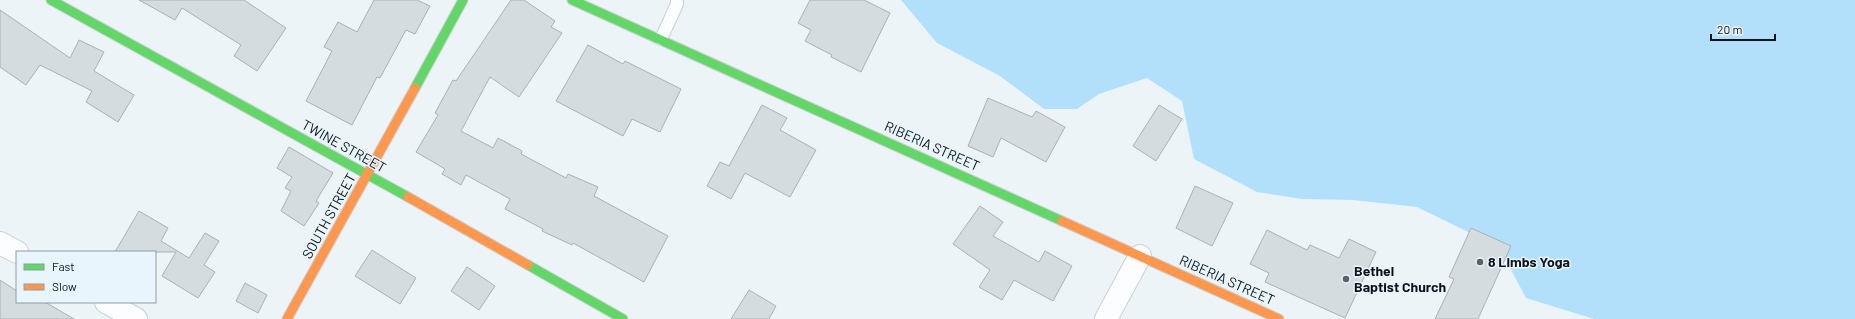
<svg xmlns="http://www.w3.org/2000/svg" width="1855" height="319" font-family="Barlow,sans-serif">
	<rect width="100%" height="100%" fill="#edf4f8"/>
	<path fill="#b2e0fb" d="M901,0H1855V319H1594L1526,298L1499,247L1417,207L1353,200L1302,199L1257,192L1194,159L1182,101L1147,78L1099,94L1077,109H1044L1000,76L937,43Z"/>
	<path fill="#d5dce0" stroke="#aab1b6" d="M139,0H244L286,28L257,71L234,56L241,45L182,8L175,20Z
		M374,0H417L430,6L415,34L406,30L380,78L377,77L352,125L306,101L332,51L324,47L338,22L357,32Z
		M511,0H524L555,21L551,27L562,33L519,97L490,77L461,131L493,148L498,138L522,151L521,154L566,178L568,174L598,187L594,196L668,236L644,282L573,243L572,245L542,231L543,229L505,209L510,199L466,175L461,185L442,174L445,169L416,152L438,115L435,113L453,80L456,81Z
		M810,0H864L890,13L861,72L831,57L832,55L805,41L811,30L798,23Z
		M0,10L70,58L79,40L104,52L94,71L134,95L118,122L86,102L92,91L40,65L26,85L0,67Z
		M588,45L623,64L625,61L681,89L660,132L632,119L623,136L556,101Z
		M988,98L1032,117L1036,111L1065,127L1046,162L1001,138L993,157L968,146Z
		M762,105L787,118L780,130L816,150L790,197L745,173L731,199L707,186L720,162L729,166Z
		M1159,105L1182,119L1156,161L1133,146Z
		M289,147L333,173L316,201L319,203L304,226L281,211L291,191L285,188L292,177L277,168Z
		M1195,186L1233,203L1212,246L1176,228Z
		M980,206L1003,222L993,236L1039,262L1045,251L1072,266L1053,301L1014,280L1002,300L979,287L990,270L953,244Z
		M139,211L168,228L161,241L189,258L205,233L219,241L204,265L215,272L198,298L162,276L176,252H115Z
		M1471,228L1511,246L1478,319H1435L1454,279L1449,277Z
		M1267,230L1307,250L1310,245L1339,258L1349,239L1376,252L1345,318L1265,282L1269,273L1250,264Z
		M372,250L416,278L400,304L355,276Z
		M467,267L495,286L479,310L451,291Z
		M0,280L17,291V302H45L74,319H0Z
		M245,283L267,295L258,313L236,301Z
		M749,290L776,306L769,319H731Z"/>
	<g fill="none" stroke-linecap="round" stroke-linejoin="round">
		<defs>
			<path id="lane" d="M661,39L677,4V0"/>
			<path id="street" d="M0,243L17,252
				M106,302L136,319
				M1106,319L1140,256"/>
			<path id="fast" d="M51,0L408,197
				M572,0L1062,221
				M415,88L463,0
				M528,265L623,319"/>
			<path id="slow" d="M408,197L528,265
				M1062,221L1279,319
				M287,319L415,88"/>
		</defs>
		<use href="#lane" stroke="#c9d0d4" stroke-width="14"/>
		<use href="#street" stroke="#c9d0d4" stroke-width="24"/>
		<use href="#fast" stroke="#c9d0d4" stroke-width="11"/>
		<use href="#slow" stroke="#c9d0d4" stroke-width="11"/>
		<use href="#lane" stroke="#fcfdfe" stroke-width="12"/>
		<use href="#street" stroke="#fcfdfe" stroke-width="22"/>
		<use href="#fast" stroke="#63d668" stroke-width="9"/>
		<use href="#slow" stroke="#ff974d" stroke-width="9"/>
	</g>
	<g fill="#5b6267" stroke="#e8f5fd" stroke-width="1.5">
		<circle cx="1480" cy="262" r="4"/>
		<circle cx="1346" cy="279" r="4"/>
	</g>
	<g text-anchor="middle" stroke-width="3" stroke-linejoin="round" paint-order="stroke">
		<g font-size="14" fill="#0d1419" stroke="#e8f5fd">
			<text transform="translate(344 146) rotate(29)" y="5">TWINE STREET</text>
			<text transform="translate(932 146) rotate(24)" y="5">RIBERIA STREET</text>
			<text transform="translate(329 216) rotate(-61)" y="5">SOUTH STREET</text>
			<text transform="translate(1227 280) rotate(24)" y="5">RIBERIA STREET</text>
		</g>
		<g font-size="14" font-weight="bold" fill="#0d1419" stroke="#e8f5fd" text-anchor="start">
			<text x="1488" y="267">8 Limbs Yoga</text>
			<text x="1354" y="276">Bethel<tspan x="1354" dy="16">Baptist Church</tspan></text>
		</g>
	</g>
	<rect x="16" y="251" width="140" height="52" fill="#e8f5fd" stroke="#909ba2"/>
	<rect x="24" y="264" width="20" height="6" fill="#63d668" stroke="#909ba2"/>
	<text x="52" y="271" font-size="12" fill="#0d1419">Fast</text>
	<rect x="24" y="284" width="20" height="6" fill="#ff974d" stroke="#909ba2"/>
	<text x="52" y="291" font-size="12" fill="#0d1419">Slow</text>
	<path d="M1711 34v6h64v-6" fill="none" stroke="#0d1419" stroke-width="2"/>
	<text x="1717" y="34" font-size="12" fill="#0d1419" stroke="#e8f5fd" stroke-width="3" paint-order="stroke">20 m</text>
</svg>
